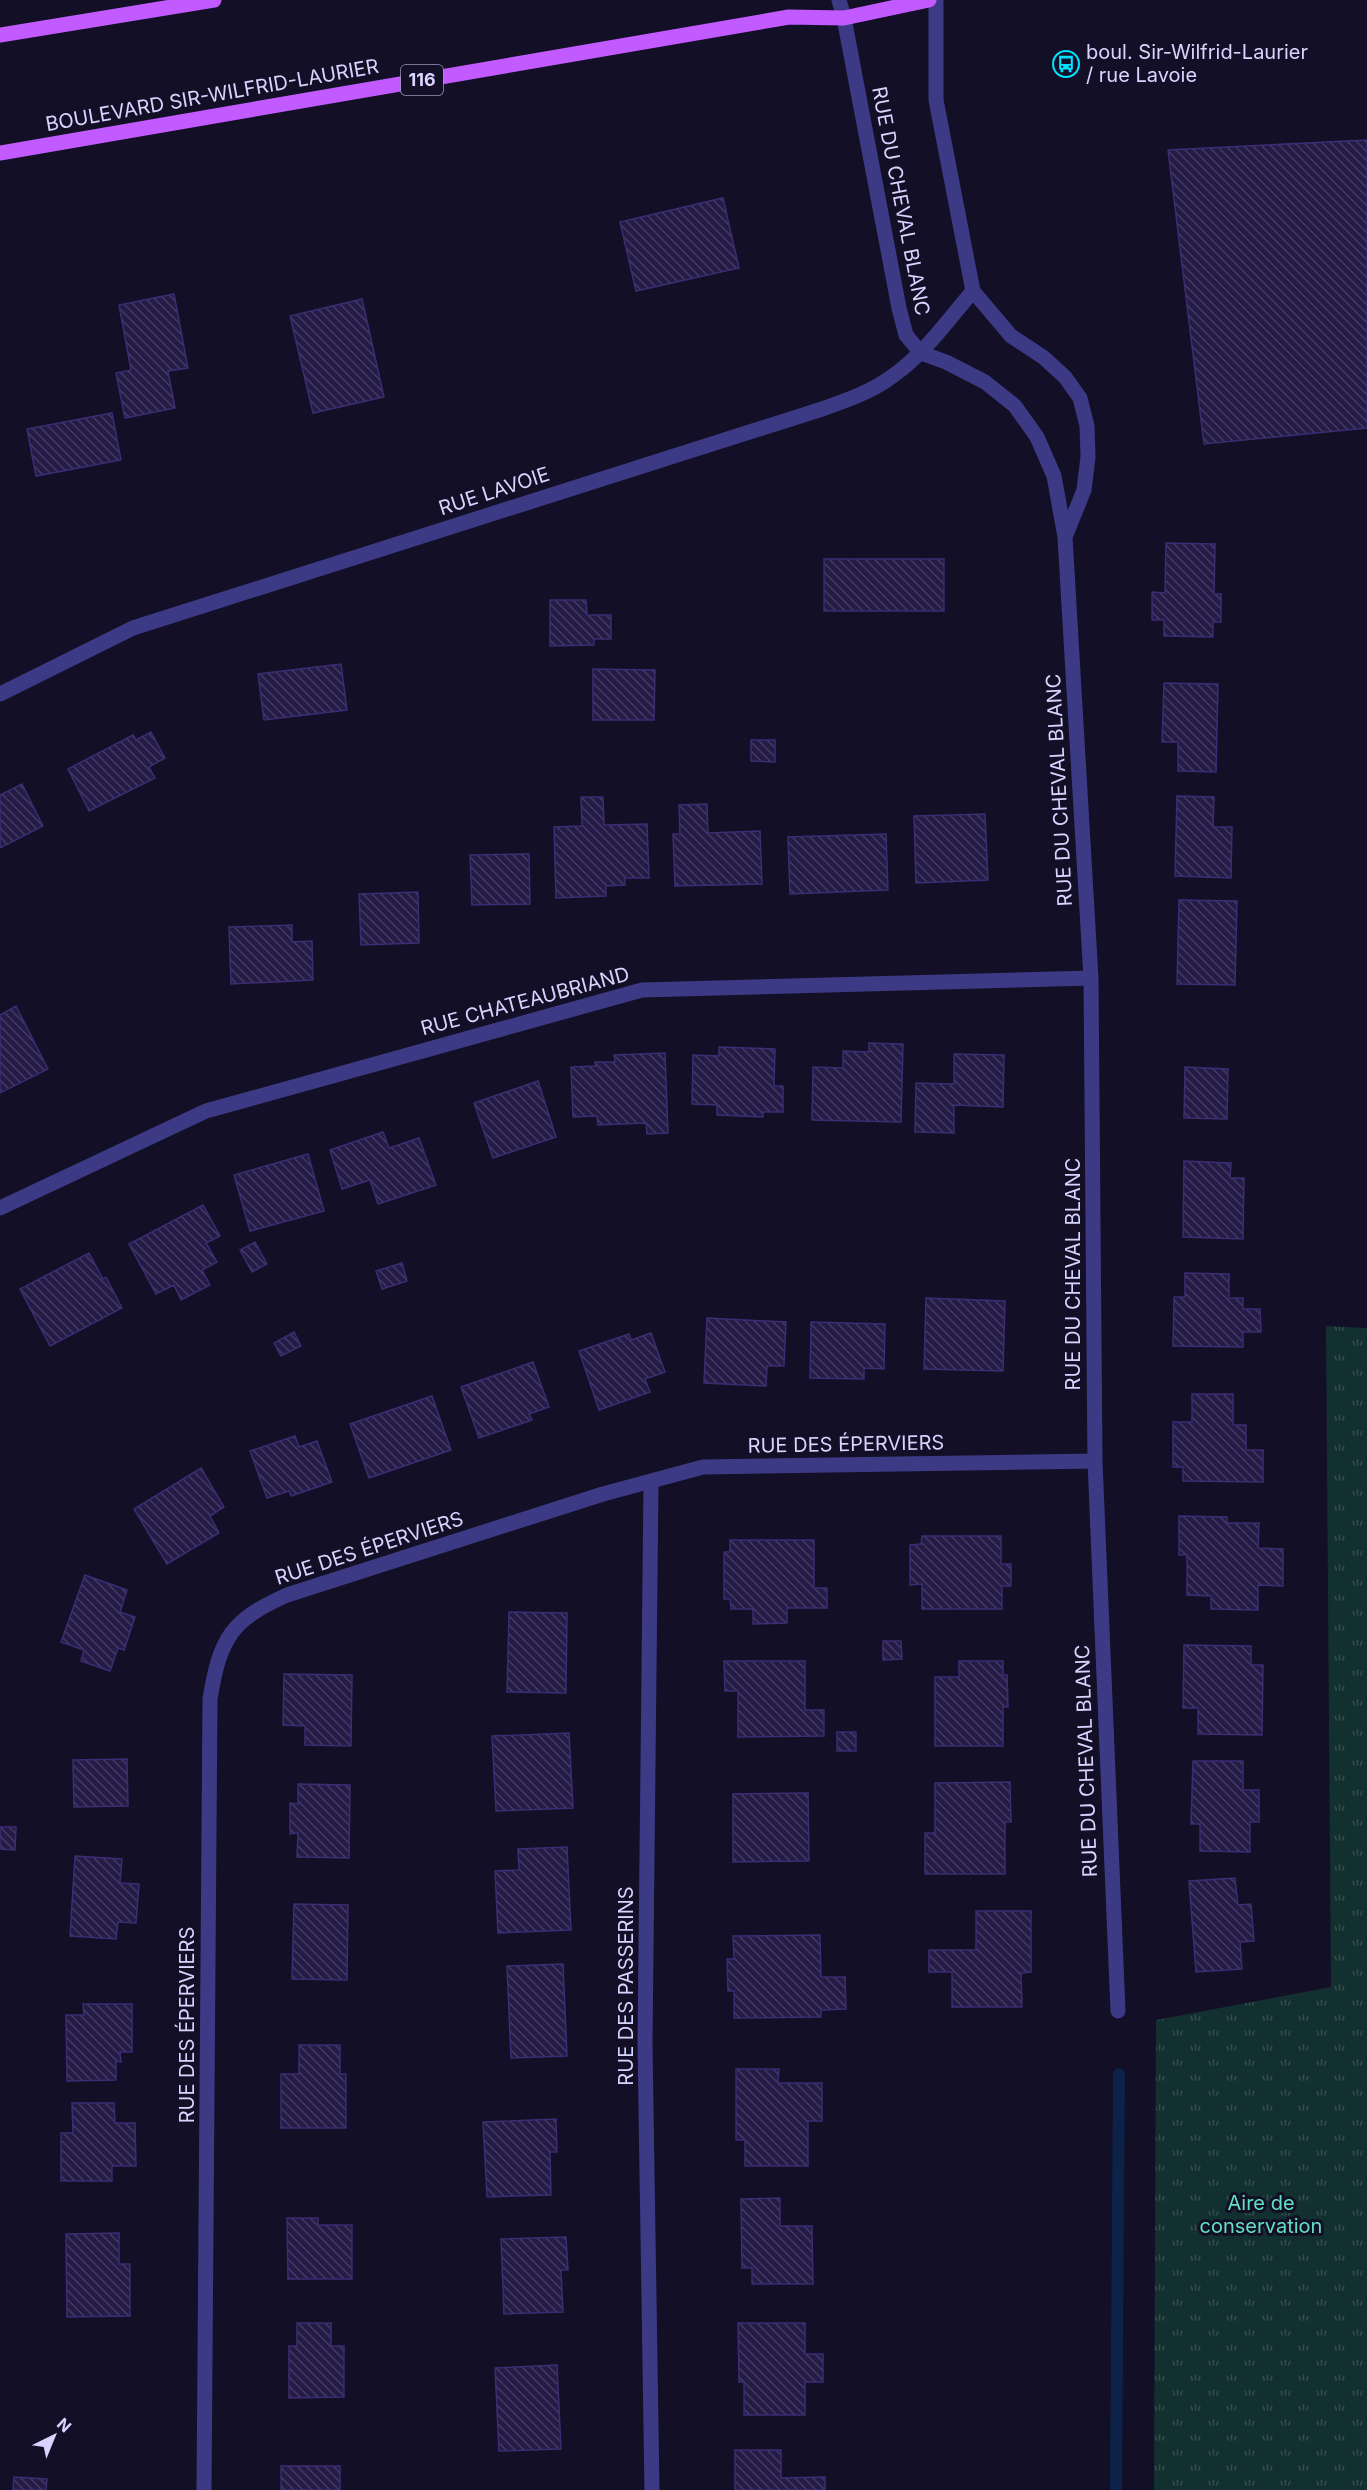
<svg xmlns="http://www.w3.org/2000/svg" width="1367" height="2490" font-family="Inter,sans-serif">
	<defs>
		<pattern id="grass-tufts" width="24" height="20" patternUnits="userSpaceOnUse" patternTransform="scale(1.5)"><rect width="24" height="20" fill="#12302f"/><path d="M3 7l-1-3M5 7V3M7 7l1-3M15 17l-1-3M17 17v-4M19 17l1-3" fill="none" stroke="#344d4e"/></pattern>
		<pattern id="building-back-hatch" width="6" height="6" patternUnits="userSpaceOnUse" patternTransform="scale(1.5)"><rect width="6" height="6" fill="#241b47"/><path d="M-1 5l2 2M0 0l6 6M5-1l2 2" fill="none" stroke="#433b63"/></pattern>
	</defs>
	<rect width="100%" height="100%" fill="#130f26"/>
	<path fill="url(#grass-tufts)" d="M1326,1326L1367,1328V2490H1154L1156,2020L1331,1987Z"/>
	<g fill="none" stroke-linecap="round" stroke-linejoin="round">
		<path stroke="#0c2248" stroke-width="12" d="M1116,2490L1119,2074"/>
	</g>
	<path fill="url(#building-back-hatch)" stroke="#3b2d73" stroke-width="1.5" d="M1367,140V428L1204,444L1168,150Z
		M723,198L739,268L636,291L620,222Z
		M174,294L188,368L168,371L175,408L125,418L116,373L131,370L119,305Z
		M362,299L384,397L313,413L290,316Z
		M112,413L121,460L36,476L27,429Z
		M1166,543L1215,544L1214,594H1221V622H1213V637L1164,636V620H1152V592L1165,593Z
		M824,559H944V611H824Z
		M550,600H586L587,615H611V639H594V645L550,646Z
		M341,664L347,710L264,720L258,674Z
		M593,669L655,670L654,720H593Z
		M1164,683L1218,684L1216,772L1178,771V742H1162Z
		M151,732L165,758L149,767L155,778L89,811L68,769L133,735L136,740Z
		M751,740H775V762L751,761Z
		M22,784L43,826L0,848V795Z
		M1177,796L1214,797L1213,827H1232L1231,878L1175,876Z
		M581,797H603L604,825L647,824L649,878H625V885L606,886V896L556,898L554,827L582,826Z
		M707,804L708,833L760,831L762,884L675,886L673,834H680L679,805Z
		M985,814L988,880L916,883L914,816Z
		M886,834L888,890L790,894L788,837Z
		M529,854L530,904L472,905L470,855Z
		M418,892L419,943L361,945L359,894Z
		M1179,900L1237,901L1235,985L1177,984Z
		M292,925V942L312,941L313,980L231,984L229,927Z
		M16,1006L48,1069L0,1093V1015Z
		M869,1043L903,1044L901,1122L812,1120L813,1067L843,1068V1051L869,1052Z
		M719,1047L775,1049L774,1086H783V1112H763V1117L717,1115V1105L692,1104L693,1055L719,1056Z
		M665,1053L668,1133L647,1134L646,1123L598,1125L597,1116L573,1117L571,1067L596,1066L595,1062H615L614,1055Z
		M954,1054L1004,1055L1003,1107L954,1105V1133L915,1132L916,1083L954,1084Z
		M1185,1067L1228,1069L1227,1119L1184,1118Z
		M538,1081L556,1137L493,1158L474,1103Z
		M383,1132L389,1148L419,1138L436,1185L378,1204L370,1180L342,1189L330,1150Z
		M308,1154L324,1211L250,1231L234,1175Z
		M1184,1161L1231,1163L1230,1178H1244L1243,1239L1183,1237Z
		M203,1205L220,1236L206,1243L217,1262L202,1270L210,1285L181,1300L174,1285L156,1294L129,1244Z
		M255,1242L267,1264L252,1272L240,1250Z
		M89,1253L103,1279L106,1277L122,1308L50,1346L20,1289Z
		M402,1263L407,1281L382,1289L376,1271Z
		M1185,1273L1229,1274V1298H1243V1309H1260L1261,1332H1243V1347L1173,1346L1174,1297H1185Z
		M926,1298L1005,1301L1003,1371L924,1369Z
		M707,1318L786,1322L784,1366H767L766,1386L704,1383Z
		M811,1322L885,1324L884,1369L864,1368V1379L810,1378Z
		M294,1332L301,1346L281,1356L274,1343Z
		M651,1333L665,1372L645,1379L650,1392L599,1410L579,1351L629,1334L631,1340Z
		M533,1362L549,1407L529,1414L532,1420L479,1438L461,1387Z
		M1192,1394H1233V1425H1246V1450H1263V1482L1183,1481V1467H1173V1422H1192Z
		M432,1396L451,1450L369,1478L350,1424Z
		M295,1436L299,1447L317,1441L332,1482L291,1496L289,1491L267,1498L250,1451Z
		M201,1468L224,1507L210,1516L219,1533L167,1564L134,1509Z
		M1179,1516L1227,1517V1523H1259L1258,1548L1283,1549V1586L1258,1585V1610L1211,1609V1596L1187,1595V1555H1179Z
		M922,1536H1001V1564H1011V1586H1002V1609H922V1584L910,1585V1545L921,1544Z
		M730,1540H814V1588H827V1608H787V1623L753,1624V1609H731L730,1599H724V1552H730Z
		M85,1575L127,1590L120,1612L135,1617L124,1650L118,1648L110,1671L81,1661L84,1650L61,1642Z
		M509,1612L567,1613L566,1693L507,1692Z
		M883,1641H901L902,1659L883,1660Z
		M1184,1645L1251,1646V1665H1263L1262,1735L1198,1734V1708H1183Z
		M724,1661H805V1710H824V1736L738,1737V1691H725Z
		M959,1661H1003V1675H1007L1008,1707H1003V1746H935V1677H959Z
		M284,1674L352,1675L351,1746L305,1745V1726L283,1725Z
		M837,1732H856V1751H837Z
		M569,1733L573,1808L496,1811L492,1736Z
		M127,1759L128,1806L74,1807L73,1760Z
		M1193,1761H1243V1790H1259V1822H1250V1852L1200,1851V1824H1191Z
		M1010,1782L1011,1822H1005V1874H925V1833H935V1783Z
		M298,1784L350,1785L349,1858L297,1857L298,1833L290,1834V1803L298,1804Z
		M808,1793L809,1861L733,1862V1794Z
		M0,1827H16L15,1850L0,1849Z
		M567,1847L571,1930L498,1933L495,1871L519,1870L518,1849Z
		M75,1856L122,1859L120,1883L139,1884L136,1923L118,1922L116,1939L70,1936Z
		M1235,1878L1238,1905L1251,1904L1254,1941L1240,1942L1242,1969L1196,1972L1189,1881Z
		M294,1904L348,1905L347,1980L292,1979Z
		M976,1911H1031V1972L1021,1973L1022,2007H952V1972H929V1950H976Z
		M820,1935L821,1977H845L846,2009L821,2010V2017L734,2018V1991H728L727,1959H734L733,1936Z
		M563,1964L567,2056L511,2058L507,1966Z
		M83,2004H132V2052H120L121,2062L116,2061V2080L67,2081L66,2015H84Z
		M299,2045H340V2074H346V2128H281V2074H299Z
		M736,2069H779L778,2083H822V2121H808V2166H745V2140H736Z
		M72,2103H114L115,2123H135L136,2166H112V2181H61V2133H73Z
		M556,2119L557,2152H550L551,2195L487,2197L483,2122Z
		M780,2198V2226H812L813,2284H752V2268H742L741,2199Z
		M287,2218H318V2225H352V2279H288Z
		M119,2233V2264H130V2316L67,2317L66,2234Z
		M566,2237L568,2270H561L563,2312L504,2314L501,2239Z
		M297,2323H331V2346H344V2397L289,2398V2346H297Z
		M738,2323H805V2354H823V2382H805V2415H744V2382H739Z
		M557,2365L561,2449L499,2451L495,2368Z
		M735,2450H781V2478L825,2477V2490H735Z
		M281,2466H340V2490H281Z
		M14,2477L47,2479L46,2490H13Z"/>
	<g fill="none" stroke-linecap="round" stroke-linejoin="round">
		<path stroke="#3d3a85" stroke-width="15" d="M936,0V100L973,291L1011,336L1043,357L1065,377L1080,398L1087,426L1088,457L1084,490L1065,537
			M844,18L899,308L906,335L921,353L946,362L985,382L1015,406L1037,437L1054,476L1065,537L1091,978L1095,1461L1118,2011
			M0,694L133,628L819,410C845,401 872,392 894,375C925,353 948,320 973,291
			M0,1208L206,1111L642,990L1091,978
			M651,1482L645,2044L652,2490
			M204,2490L210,1699C220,1638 231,1620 287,1595L603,1494L703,1467L1095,1461"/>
		<path stroke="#3d3a85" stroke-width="15" d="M839,0L844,18"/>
		<path stroke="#c25bff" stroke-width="15" d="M0,35L214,0
			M0,153L789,17L844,18L929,0"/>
	</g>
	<defs>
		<symbol id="bus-ring" viewBox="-11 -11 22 22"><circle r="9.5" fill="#130f26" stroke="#00e5ff" stroke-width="1.5"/><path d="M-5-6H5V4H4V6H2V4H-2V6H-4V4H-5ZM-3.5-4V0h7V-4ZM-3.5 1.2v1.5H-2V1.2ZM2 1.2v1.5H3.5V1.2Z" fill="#00e5ff"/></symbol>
	</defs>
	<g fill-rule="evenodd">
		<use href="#bus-ring" x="1051" y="49" width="30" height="30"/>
	</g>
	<g text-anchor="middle" stroke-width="6" stroke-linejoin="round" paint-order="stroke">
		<rect fill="#130f26" stroke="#9e99be" stroke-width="1.5" x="401" y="65" width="42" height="30" rx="4.5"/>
		<g font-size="18" font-weight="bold" fill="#d9d4ff">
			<text x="422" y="86">116</text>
		</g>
		<g font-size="20" fill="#d9d4ff" stroke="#130f26" text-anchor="start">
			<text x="1086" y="59">boul. Sir-Wilfrid-Laurier<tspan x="1086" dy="23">/ rue Lavoie</tspan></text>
		</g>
		<g font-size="20" fill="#d9d4ff" stroke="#130f26">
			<text transform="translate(212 95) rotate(-10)" y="7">BOULEVARD SIR-WILFRID-LAURIER</text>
			<text transform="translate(901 201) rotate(79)" y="7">RUE DU CHEVAL BLANC</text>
			<text transform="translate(494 491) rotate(-18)" y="7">RUE LAVOIE</text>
			<text transform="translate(1059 790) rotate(-93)" y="7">RUE DU CHEVAL BLANC</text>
			<text transform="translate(525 1001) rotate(-15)" y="7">RUE CHATEAUBRIAND</text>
			<text transform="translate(1073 1274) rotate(-90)" y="7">RUE DU CHEVAL BLANC</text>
			<text transform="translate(846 1444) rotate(-1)" y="7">RUE DES ÉPERVIERS</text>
			<text transform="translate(369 1548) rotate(-18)" y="7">RUE DES ÉPERVIERS</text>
			<text transform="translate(1086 1761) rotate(-92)" y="7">RUE DU CHEVAL BLANC</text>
			<text transform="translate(626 1986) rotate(-90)" y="7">RUE DES PASSERINS</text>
			<text transform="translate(187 2025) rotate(-90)" y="7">RUE DES ÉPERVIERS</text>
		</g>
		<g font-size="20" fill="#5fe0c0" stroke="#130f26">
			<text x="1261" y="2210">Aire de<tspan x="1261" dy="23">conservation</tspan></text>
		</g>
	</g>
	<g transform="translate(54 2436) rotate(43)" stroke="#130f26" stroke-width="4.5" paint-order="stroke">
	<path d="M0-4.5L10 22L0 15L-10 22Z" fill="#d9d4ff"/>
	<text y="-9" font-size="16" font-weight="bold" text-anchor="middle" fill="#d9d4ff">N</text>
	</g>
</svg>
